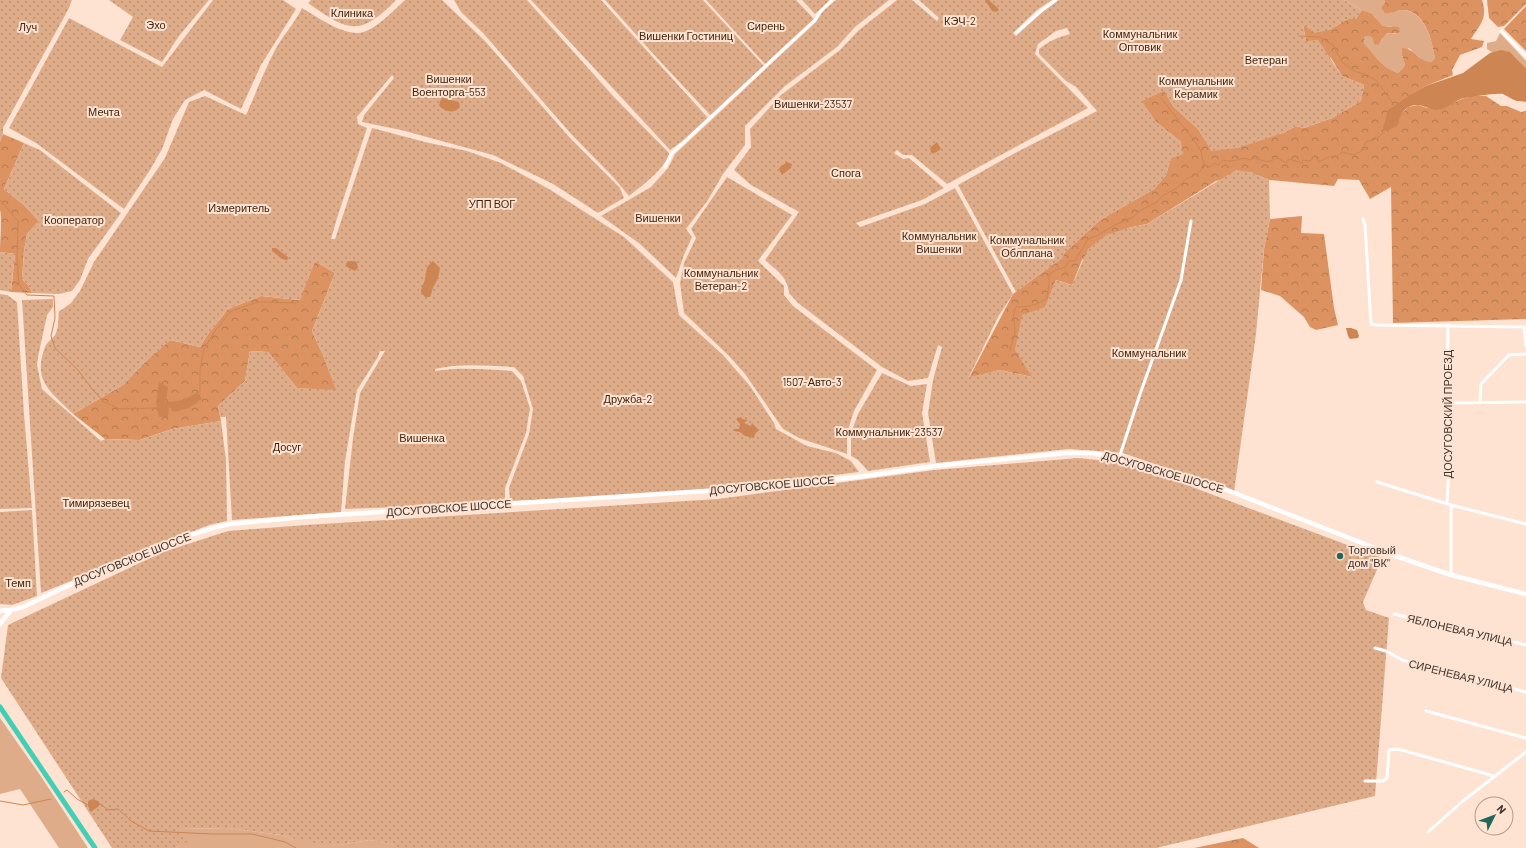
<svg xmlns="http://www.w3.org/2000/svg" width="1526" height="848" font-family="Barlow,sans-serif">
	<defs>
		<pattern id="forest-crowns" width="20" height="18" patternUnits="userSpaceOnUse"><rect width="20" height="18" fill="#dc9361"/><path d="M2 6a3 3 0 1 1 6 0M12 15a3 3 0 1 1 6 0" fill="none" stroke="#b47950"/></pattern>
		<pattern id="garden-dots" width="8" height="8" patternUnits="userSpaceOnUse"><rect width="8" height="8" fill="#dfac8a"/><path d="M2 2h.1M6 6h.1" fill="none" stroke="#b68d71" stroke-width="1.8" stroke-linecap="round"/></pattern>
	</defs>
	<rect width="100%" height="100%" fill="#fee3d2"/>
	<path fill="#dfac8a" d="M1344,0H1384L1388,13C1392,13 1397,10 1401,10C1424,10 1432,39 1435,58L1431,62H1424L1409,48L1402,55L1405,65L1402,69L1398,73C1381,67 1376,56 1364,43L1365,36H1369L1373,39L1381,41L1384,35L1390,33L1396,34L1391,26H1383L1371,13L1362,10Z
		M1500,33L1526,61V68C1515,57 1510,47 1493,53L1487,49V43L1496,41Z
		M0,718L40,775L88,848H59L20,789L0,794Z
		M227,828L281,835L290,838L339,845L370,840L395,845L397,848H176L186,842L181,829Z"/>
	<path fill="url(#forest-crowns)" d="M1384,0H1482C1488,19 1480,24 1471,39L1484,41L1482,47L1460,55L1452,70L1453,75L1426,86L1413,93L1399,116L1408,107L1418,105L1427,108L1438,110L1459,100L1472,96H1486L1501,106H1507L1521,112L1526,111V319L1393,323L1391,187L1370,199L1359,180L1338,179L1334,186L1269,180L1250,172L1216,181L1147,224L1128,228L1082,260L1072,285L1056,280L1045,308L1032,377L1000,370L969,378L1013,294L1062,258L1065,252L1100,220L1154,189L1166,175L1171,158L1181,142L1156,122L1141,101L1164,90L1173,106L1198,129L1212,151L1283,133L1296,126L1304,128L1332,118L1361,101L1364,85L1342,76L1331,58L1306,41L1303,25L1329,30L1348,19H1356L1362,10L1371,13L1383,26L1399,27L1400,32C1396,34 1395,33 1390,33C1384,33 1382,40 1378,45L1374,44L1373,39L1369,36H1365L1364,43C1376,56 1381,67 1398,73L1402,69L1405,65L1402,55V48C1417,49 1416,61 1431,62L1435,58C1432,39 1424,9 1401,10C1395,11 1391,14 1385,13L1381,8L1385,3Z
		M1487,0H1526V4L1504,26L1498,27L1489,18Z
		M1526,6V51L1504,29Z
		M3,134L24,143L4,189L24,205L39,221L27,234L24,251L22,279L29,286L32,293L11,292L15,254L0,252C0,244 2,214 0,210V142Z
		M1302,216L1301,233L1324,234L1334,308L1338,325L1316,330L1310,327L1304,317L1280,296L1261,290L1264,249L1270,219Z
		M315,261L335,273L312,331L323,355L337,391L297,388L268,352L250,351L245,381L218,406L221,421L172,429L140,440L105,439L73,414L123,385L145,362L170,340L200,347L208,334L228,309L261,296L299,300Z
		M1243,838L1259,848H1194Z"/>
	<path fill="url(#garden-dots)" d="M0,0H72L68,10L3,128V134L0,142Z
		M109,0H209L179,36L162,62L120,40L133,17Z
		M213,0H283L296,9L261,65L241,109L204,90L185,100L173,119L162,149L150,170L124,209L36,143L9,128L69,18L162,67Z
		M311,0H396C359,38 348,31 308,3Z
		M405,0H442L485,41L570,138L620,188L624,198L598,213L553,184L493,155L401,130L362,122L364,115L394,78L392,75L357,117L358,124L367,128L338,215L331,239H335L372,128L425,142L467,151L501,163L549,189L624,237L673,282L679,315L723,355L750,386L774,423L776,429L807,446L836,453L851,461L859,472L728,489L669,494L510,501L509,488L529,434L533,409L523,376L514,367C488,366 461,363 435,369V371C460,367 486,369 512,371L521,381L530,408L526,433L505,488V503L345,509L353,438L360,393L385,351H380L378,357L357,390L345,461L341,512L232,520L226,417H220L218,406L245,381L250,351L268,352L297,388L336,390L323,355L312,331L335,273L315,261L300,300L261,296L228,309L208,334L200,347L170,340L145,362L123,385L73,414C51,392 32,381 45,347C47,342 52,339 55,335C59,329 58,318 59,311L63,309L71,303L80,291L94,262L165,158L189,102L205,96L246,115C256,93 264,71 275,50C283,35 295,23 302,8C317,17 341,34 359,33C375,31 394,10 405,0Z
		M454,0H527L614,97L670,154C660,173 645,183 629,196L614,178L572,135L483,33L461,12Z
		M531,0H601L708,118L684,140L670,150Z
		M605,0H703L764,66L711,116L657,58Z
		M706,0H796L814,19L765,64Z
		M802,0H830L815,14Z
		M836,0H889L855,27L837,47L785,86L745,126V145L723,174L708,200L686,229L692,237L684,255L676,278L640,244L601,216L651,187L668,168L675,154L816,22L823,11Z
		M897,0H912L937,21L939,18L919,0H1052L1037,10L1013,33L1016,36L1044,10L1059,0H1344L1362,10L1356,19H1348L1329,30L1315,33L1303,25L1306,41L1318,40L1342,76L1364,85L1361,101L1332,118L1304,128L1296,126L1283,133L1238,148L1212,151L1198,129L1173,106L1164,91L1142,101L1156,122L1181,142L1183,154L1171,159L1166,175L1154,189L1100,220L1065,252L1062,258L1016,292L958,185L1013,154L1097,111L1076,87L1066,81L1039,54V49C1049,41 1058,37 1070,34L1067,28L1056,31L1038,44L1035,54L1088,108L947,184L912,155H903L897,150L894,153L903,159L909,158L944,188L922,200L856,223L860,227L925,204L955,188L1013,294L998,317L969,377L1000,370L1032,377L1015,350L1022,315L1045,307L1056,280L1072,285L1088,249L1106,235L1128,228L1147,224L1236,170L1250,172L1269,180L1270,219L1264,249L1256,334L1234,492L1123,453L1069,449L936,463L928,413L933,380L942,347L938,345L928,378L908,381L882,367L798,303L789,293C788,277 776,270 765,260L799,212L751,185L734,170L751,147L750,129L781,95L840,50L859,30Z
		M24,143L40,150L121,213L88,259L80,280L72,291L59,294L32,293L29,286L22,279L24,251L27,234L39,221L24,205L4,189Z
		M727,177L792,215L758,261L784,286V295L793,306L877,370L854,411L847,433V454L799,438L783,429L745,374L729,356L684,313L680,283L684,263L696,238L691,229Z
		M0,252L15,254L11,292L0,290Z
		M0,294L7,295L17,302L24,414L32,508L0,509Z
		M53,299V307L47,315L38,357L37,365L42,389L101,441L105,439L140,440L172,429L221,421L226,460L227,521L209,525L41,593L22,300Z
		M882,373L911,386L927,384L922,413L930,462L868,471L858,460L851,456V433L858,414Z
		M1078,458L1128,463L1382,558L1363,602L1366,610L1389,618L1375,796L1156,848H397L394,845L370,840L339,845L315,843L290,838L281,835L227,828L181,829L187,842L176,848H112L1,678L8,625L163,552L228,531L306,525L718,499L934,470Z
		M32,510L37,596L12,605L0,604V512Z"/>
	<path fill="#cd8553" d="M985,0H989C992,4 997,6 999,10L996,12L992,11Z
		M1501,50L1510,52L1526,68V102C1522,101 1518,102 1514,100C1510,98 1507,96 1503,94C1497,93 1468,97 1461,99C1453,102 1446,109 1438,110C1431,111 1424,105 1417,105C1405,105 1399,115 1398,125L1387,131L1383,128L1388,110L1413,93L1426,86L1463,73L1490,53Z
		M443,98L459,102L460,107C454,114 446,112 439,106L440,101Z
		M937,142L941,149L933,154L931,152L930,148Z
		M787,162L792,164L791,168L783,174L780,172L779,168Z
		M272,248H276L289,258L287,260L282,259L272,251Z
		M348,261H355L357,263L358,268L355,271L347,267L346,264Z
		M433,261L440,268C439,275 438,279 435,284C432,288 432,293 430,297H425L421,292C421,287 424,284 425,279C427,270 425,267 433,261Z
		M1346,328H1351L1357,330L1359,336L1358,338L1350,339L1348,336Z
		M159,382L168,387L166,401C178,403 187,399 197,392L202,399L189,408L174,412L169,406L168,417H159L156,402Z
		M741,417L742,419L748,420L744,423L751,426L752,423L759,430L755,434L754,438L745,436L740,432L734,431L735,429H739L740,424L736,419Z
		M93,799L98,801L100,805L91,812L88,806V801Z"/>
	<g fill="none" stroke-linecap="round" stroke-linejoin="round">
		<path stroke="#cd8553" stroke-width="1" d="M1299,36L1319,37L1333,45L1342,62L1354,71L1367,75L1377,81L1394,105
			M1524,42L1526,41
			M1161,98L1194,140L1201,151L1204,166
			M0,200L18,221L17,262L19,284L27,295L54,296L55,318L51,336L55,348L78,370L92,389L104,402L120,409L157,408
			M1010,350C1011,342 1015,338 1015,331C1015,322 1011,316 1016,307C1028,307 1038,305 1047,298L1049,285V274L1056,270L1065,267L1069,261H1075L1088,239L1096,236L1115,225L1133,217L1141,210L1157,202L1162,196L1177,188L1186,179L1197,174L1206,165L1210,167L1214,163L1218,165L1223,160C1236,164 1241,155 1250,160L1254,158L1268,162L1278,158L1286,163L1289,159L1302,163L1303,160L1310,161L1315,155L1319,162L1331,156L1337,157L1342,152C1357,157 1353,154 1366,149L1364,144C1368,140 1370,141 1374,140C1379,138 1382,134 1386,130
			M199,396L200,395V370L204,349L215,331L231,311L259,302L295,303
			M64,792L67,790L77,799L88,805
			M0,801L23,805L51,799
			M99,804H101L108,810L118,809L131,821L149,831L212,834H252L285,842L296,848"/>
		<path stroke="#fff" stroke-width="3" d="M1501,31L1526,56
			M1017,32L1040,12L1056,0
			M665,167L671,154L816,19L820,12L832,0
			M1363,219L1365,225L1371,324L1377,325L1524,327L1526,346
			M1480,402L1481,384L1509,355L1526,354
			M1447,403L1526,402
			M1119,458L1140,394L1181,280L1191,221
			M1377,482L1451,505L1526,524
			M1447,503L1449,468L1447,404L1448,325
			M1451,575V505
			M1394,614L1526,645
			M1375,648L1386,651L1402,660L1526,692
			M1426,711L1526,738
			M1365,781H1383L1387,778L1389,750L1398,749L1494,776
			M1428,832L1463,801L1526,752"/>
		<path stroke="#fff" stroke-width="4.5" d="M0,611L11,610L23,607L61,589L145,552L180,538L213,528L230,524L303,517L752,488L865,476L935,466L1066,453H1093L1160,469L1227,490L1390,554L1451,575L1526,594
			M0,624L11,610"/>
		<path stroke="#43cfb6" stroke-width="5" d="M0,707L95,848"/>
	</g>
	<circle fill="#236757" stroke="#fee3d2" stroke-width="1.5" cx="1340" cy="556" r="4"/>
	<g text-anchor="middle" stroke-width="4" stroke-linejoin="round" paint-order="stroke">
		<g font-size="11" fill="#43250f" stroke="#fee3d2">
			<text x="352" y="17">Клиника</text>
			<text x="960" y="25">КЭЧ-2</text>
			<text x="156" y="29">Эхо</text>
			<text x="766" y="30">Сирень</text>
			<text x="28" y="31">Луч</text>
			<text x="1140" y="38">Коммунальник<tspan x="1140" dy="13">Оптовик</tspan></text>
			<text x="686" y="40">Вишенки Гостиниц</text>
			<text x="1266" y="64">Ветеран</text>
			<text x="449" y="83">Вишенки<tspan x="449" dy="13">Военторга-553</tspan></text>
			<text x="1196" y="85">Коммунальник<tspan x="1196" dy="13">Керамик</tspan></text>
			<text x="813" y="108">Вишенки-23537</text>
			<text x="104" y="116">Мечта</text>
			<text x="846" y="177">Спога</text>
			<text x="492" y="208">УПП ВОГ</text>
			<text x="239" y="212">Измеритель</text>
			<text x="658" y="222">Вишенки</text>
			<text x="74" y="224">Кооператор</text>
			<text x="939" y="240">Коммунальник<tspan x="939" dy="13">Вишенки</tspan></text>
			<text x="1027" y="244">Коммунальник<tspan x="1027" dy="13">Облплана</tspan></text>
			<text x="721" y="277">Коммунальник<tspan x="721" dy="13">Ветеран-2</tspan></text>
			<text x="1149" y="357">Коммунальник</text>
			<text x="812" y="386">1507-Авто-3</text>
			<text x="628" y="403">Дружба-2</text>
			<text x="889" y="436">Коммунальник-23537</text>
			<text x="422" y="442">Вишенка</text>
			<text x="287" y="451">Досуг</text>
			<text x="96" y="507">Тимирязевец</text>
			<text x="18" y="587">Темп</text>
		</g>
		<g font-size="11" fill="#3f342e" stroke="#fee3d2">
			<text transform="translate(1448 414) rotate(-90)" y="4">ДОСУГОВСКИЙ ПРОЕЗД</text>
			<text transform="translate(1163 472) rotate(16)" y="4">ДОСУГОВСКОЕ ШОССЕ</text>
			<text transform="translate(772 485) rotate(-5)" y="4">ДОСУГОВСКОЕ ШОССЕ</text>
			<text transform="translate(449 508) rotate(-4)" y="4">ДОСУГОВСКОЕ ШОССЕ</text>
			<text transform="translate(132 559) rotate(-22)" y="4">ДОСУГОВСКОЕ ШОССЕ</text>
			<text transform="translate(1460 630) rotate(13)" y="4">ЯБЛОНЕВАЯ УЛИЦА</text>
			<text transform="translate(1461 676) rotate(14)" y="4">СИРЕНЕВАЯ УЛИЦА</text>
		</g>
		<g font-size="11" fill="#3f342e" stroke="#fee3d2" text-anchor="start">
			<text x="1348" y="554">Торговый<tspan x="1348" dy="13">дом "ВК"</tspan></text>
		</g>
	</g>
	<g transform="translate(1494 816) rotate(48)"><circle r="19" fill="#fee3d2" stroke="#b29d90"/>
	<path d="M0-3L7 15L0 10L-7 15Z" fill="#236757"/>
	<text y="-6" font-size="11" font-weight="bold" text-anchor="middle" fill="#3f342e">N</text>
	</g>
</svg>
